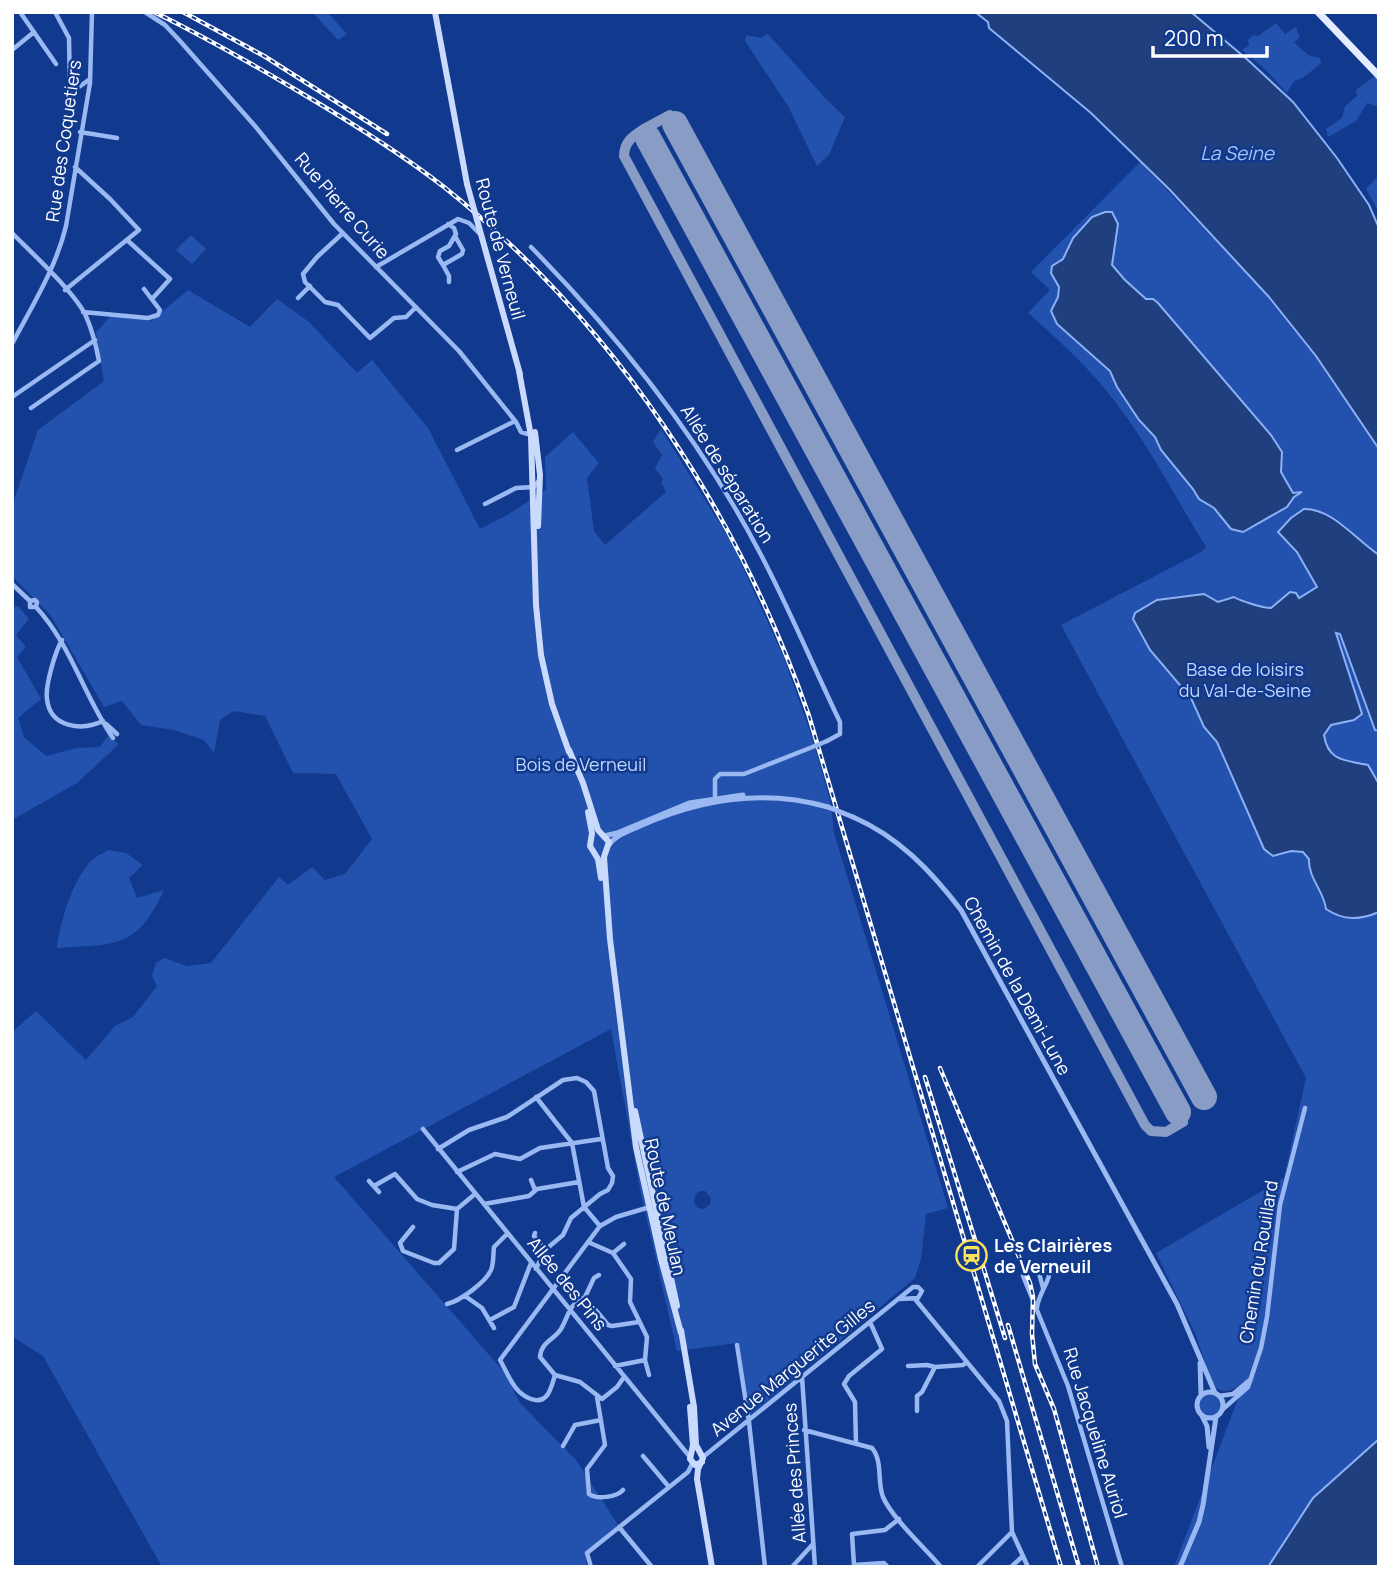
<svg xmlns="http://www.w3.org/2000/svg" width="1391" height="1579" font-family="Manrope,sans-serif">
	<rect width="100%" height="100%" fill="#113a8e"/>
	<path fill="#2352ae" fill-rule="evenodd" d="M312,12H327L347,34L338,40Z
		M1276,23L1285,34L1296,27L1300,38L1294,42L1308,55L1320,58L1321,63L1303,78L1294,81L1287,93L1266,70L1242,50L1249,45L1248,40L1253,35L1258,36Z
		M768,34L825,98L845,117L829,155L817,166L788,106L745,41L746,35L761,38Z
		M1375,76L1379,80V107L1367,103L1356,121L1328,137L1326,129L1342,118L1345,106L1357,96L1356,90Z
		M1140,162L1269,297L1316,356L1379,450V1567H1174L1244,1383C1233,1390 1225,1395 1213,1386L1195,1333L1156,1253L1284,1178L1306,1078L1061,625L1201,552L1206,547C1173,494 1145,437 1105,389C1082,361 1055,337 1028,313L1050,290L1031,272Z
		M1379,175V213L1366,189Z
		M191,235L206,249L192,264L176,250Z
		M188,290L250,327L277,299L309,322L357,373L372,360L428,428L480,529L507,515L546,490L545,457L573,432L599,463L587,478L594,531L605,545L666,492L661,482L663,479L655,468L662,455L653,442L661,429L732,543L784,658L813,740L831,804L834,833L948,1208L926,1214L921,1259L915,1278L749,1416L737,1343L677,1351L641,1194L611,1029L334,1177L504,1372L520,1403L576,1460L618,1525L585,1552L587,1567H162L43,1356L12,1336V1032L36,1011L86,1060L115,1026L133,1017L157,986L152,976L156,963L164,958L187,966L211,963L279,877L288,885L312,867L325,880L345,874L372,839L336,774L293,773L265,716L234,711L220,720L214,753L204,740L174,730L141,725L122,701L104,707L51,616L12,576V506L38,430L104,381L96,333L111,315L151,321ZM699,1191H705L711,1198L710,1204L704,1209L698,1208L694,1203L695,1195Z
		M18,606L29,619L16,635L26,647L17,657L41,699L18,718L24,737L46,756L77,748L100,747L108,736L119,744L77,783L12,820V608Z
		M108,850L126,853L143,865L129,878L137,898L164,890C137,949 116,944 57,948C60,922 72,883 89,863C94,857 102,854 108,850Z
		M1199 1405a11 11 0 1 1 22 0a11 11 0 1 1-22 0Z"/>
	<path fill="#203f7e" stroke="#8cb1f6" stroke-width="2" d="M975,12H1191L1249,61L1293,102L1337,158L1369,205L1379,228V449L1316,356L1269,297L1170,190L1091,113L989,28L988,22Z
		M1105,212H1112L1118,224L1112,265L1125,280L1146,299H1153L1158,303L1271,435L1282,452L1281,472L1293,493L1302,492L1294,497L1287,507L1243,532L1231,529L1214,508L1199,499L1193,489L1161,450L1155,437L1139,420L1117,387L1110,371L1057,324L1051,311L1058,297L1059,287L1051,273L1052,266L1063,259L1073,238L1092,217Z
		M1304,509C1332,508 1356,540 1379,555V731L1375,730L1340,634L1336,633L1362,714L1354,720L1331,725L1324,735C1328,762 1346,760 1368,765L1379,784V912C1360,920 1344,921 1326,909C1324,891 1308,878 1309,859L1303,852L1291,851L1273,856L1264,849L1217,742L1204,727L1191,698L1150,650L1133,619L1135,613L1157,600L1204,594L1218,602L1234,597C1241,601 1262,608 1271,608L1290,592L1296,593L1299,598L1317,587L1297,552L1278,532L1291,518Z
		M1379,1439V1567H1268L1313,1498Z"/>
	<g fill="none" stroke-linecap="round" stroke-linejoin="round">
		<path stroke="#889cc6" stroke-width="10" d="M644,129L670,115L675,124
			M648,138L644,129C633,136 624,142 624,156L1145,1125L1151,1131L1166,1132L1183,1122L1178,1112"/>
		<path stroke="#889cc6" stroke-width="26" d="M675,124L1204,1097
			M648,138L1178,1112"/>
		<path stroke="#9ab8f2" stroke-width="4.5" d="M20,12L56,64
			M55,12L69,38L70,90L72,92L90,79
			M145,12L165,25L180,41L255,126L334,224L459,351L516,422L521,432L531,435
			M12,50L34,32
			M80,132L117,138
			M448,224L454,228L456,234L449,246L440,251L438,257L443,265L462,254L463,250L455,236
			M12,233C33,254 72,290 85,314C92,329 96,345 99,361L31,408
			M343,233L317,257L303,274L305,282L325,302L338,305L370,338L394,318L406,317L416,307
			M127,240L170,279L152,299
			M531,247C620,338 701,440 760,553C789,608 813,666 840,722V734L827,741
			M443,265L449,276V282
			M376,267L458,219L469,223L479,233
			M65,290L139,230L110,199L75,167
			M298,298L310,286
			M83,312L148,318L158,315L160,310L144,289
			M12,344C32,306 56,268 66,226L90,83L92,12
			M12,397L95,340
			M457,450L515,421
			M485,504L516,488L534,487L540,479
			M12,584L30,601L35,600L37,602L36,607C71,645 84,696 113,738
			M30,601V607H36
			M62,640C55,652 45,686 47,699C50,728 82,731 103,721
			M106,724L117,734
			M715,801V779L720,774H744L815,746
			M536,1097L572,1143L584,1207L600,1226
			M423,1129L690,1457
			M438,1149L469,1130L507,1117L563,1080L577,1078L586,1082L594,1091L608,1168L613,1176L612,1183L608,1190L600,1194L571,1218L563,1235L545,1250L536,1269
			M457,1172L495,1154L520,1159L540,1148L601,1139
			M531,1180L535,1190
			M369,1181L379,1192
			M374,1186L395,1174L417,1199L432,1205L457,1209L475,1194
			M484,1204L529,1196L537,1189L579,1182
			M413,1227L400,1243L403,1251L434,1263H439L454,1249L457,1209
			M535,1233L534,1236L545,1250
			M588,1242L613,1253L631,1279L630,1302L647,1337L645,1360L649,1375
			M613,1253L624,1244
			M1023,1276L1068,1386L1122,1567
			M465,1296L482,1308L494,1328
			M585,1297L594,1278L599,1275
			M915,1299L999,1401L1007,1421L1012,1532L1028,1567
			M447,1304C460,1301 486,1282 491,1270C494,1263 493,1254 494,1247L507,1234
			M1037,1308C1038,1294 1050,1282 1050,1270L1045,1267L1039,1273L1043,1288
			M490,1320L514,1307L531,1263
			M737,1345L749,1422L765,1567
			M615,1366L645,1360
			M908,1366L927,1365L935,1367
			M555,1375C551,1388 548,1405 531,1399C514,1393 509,1376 500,1360L600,1226L616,1217L650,1207
			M624,1377L617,1387L602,1399L580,1382L555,1375L540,1357C541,1342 554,1340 561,1329C570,1314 567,1306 585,1297L608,1325L612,1326L639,1322
			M802,1377L815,1567
			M1219,1396L1233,1394L1251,1379
			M597,1397L605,1445L587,1469L589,1494C597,1500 617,1497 623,1490
			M1223,1409L1248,1387L1261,1348L1267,1317L1280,1205L1305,1108
			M917,1411V1396L922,1392L935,1367L963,1365L967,1362
			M804,1430L872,1448C883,1461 877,1482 883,1497C892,1518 925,1548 941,1567
			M856,1443L855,1402L844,1384L849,1376L882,1349L870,1322
			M563,1446L575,1425L601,1420
			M643,1456L669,1487
			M703,1457L913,1287H918L922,1291L918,1298L900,1299
			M619,1527L652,1567
			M591,1567L587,1553L688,1472L692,1464
			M792,1567L813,1544
			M888,1567L884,1563L854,1565L852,1534L885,1530L899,1519
			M977,1567L1012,1532
			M1011,1567L1023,1556"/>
		<path stroke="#9ab8f2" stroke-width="5" d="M853,817C899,837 931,871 961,910L1177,1304L1215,1393
			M604,836L617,833L689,803L743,795
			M609,845C615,835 630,831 640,826C700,799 765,789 828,807
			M1200,1363L1201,1394
			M1197 1405a13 13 0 1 1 26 0a13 13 0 1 1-26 0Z
			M1202,1416L1207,1426L1209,1447
			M1180,1567L1199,1522L1203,1505L1216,1417"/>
		<path stroke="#c9dafc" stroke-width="6" d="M435,12L467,184
			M477,220L520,374
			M519,371L531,436L536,605L541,655L552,704L569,752
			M535,432L540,475L538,526
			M569,750L583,783L598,830L609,842L604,857L610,939L636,1147L661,1259L681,1333
			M588,812L592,833L590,846L598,859L601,878
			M635,1111L677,1306
			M681,1330L694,1407L696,1445L703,1458L698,1469L697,1479L712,1567
			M690,1407L693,1445L690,1459L695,1465L702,1462"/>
		<path stroke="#e5ecff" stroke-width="7" d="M1318,12L1379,76"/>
		<defs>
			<path id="rail" d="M154,12C205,37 254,65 303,94C352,123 399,152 444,187C615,323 738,512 809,716L1061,1567
				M183,12L264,56L387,134
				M1378,12L1379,14
				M940,1068L1030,1283L1033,1297L1032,1334L1035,1364L1054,1409L1098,1567
				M925,1077L1005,1338
				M1008,1325L1079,1567"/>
		</defs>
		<use href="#rail" stroke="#fff" stroke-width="4.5"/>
		<use href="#rail" stroke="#113a8e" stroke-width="2" stroke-dasharray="5" stroke-linecap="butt"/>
		<path stroke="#9ab8f2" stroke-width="4.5" d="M815,746L827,741"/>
		<path stroke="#9ab8f2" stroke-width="5" d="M828,807L853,817"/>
		<path stroke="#c9dafc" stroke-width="6" d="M467,184L477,220"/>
	</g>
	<defs>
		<symbol id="station-ring" viewBox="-11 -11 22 22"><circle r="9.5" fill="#113a8e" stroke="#ffe25b" stroke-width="1.5"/><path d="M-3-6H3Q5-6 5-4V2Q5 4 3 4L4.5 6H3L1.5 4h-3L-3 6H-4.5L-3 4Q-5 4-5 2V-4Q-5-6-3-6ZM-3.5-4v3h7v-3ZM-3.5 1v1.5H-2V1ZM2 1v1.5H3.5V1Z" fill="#ffe25b"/></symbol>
	</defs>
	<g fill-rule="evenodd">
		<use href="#station-ring" x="954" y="1238" width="35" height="35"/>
	</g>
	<g text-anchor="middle" stroke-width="5" stroke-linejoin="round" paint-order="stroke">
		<g font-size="18" fill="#fff" stroke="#113a8e">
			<text transform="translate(64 141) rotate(-82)" y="6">Rue des Coquetiers</text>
			<text transform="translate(342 206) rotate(49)" y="6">Rue Pierre Curie</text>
			<text transform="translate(500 249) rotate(75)" y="6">Route de Verneuil</text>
			<text transform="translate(727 474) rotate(58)" y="6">Allée de séparation</text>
			<text transform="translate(1017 986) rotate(61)" y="6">Chemin de la Demi-Lune</text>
			<text transform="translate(665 1207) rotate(78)" y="6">Route de Meulan</text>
			<text transform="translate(1259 1262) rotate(-81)" y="6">Chemin du Rouillard</text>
			<text transform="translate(567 1284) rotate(51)" y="6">Allée des Pins</text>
			<text transform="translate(793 1368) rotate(-39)" y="6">Avenue Marguerite Gilles</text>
			<text transform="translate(1095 1433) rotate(73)" y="6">Rue Jacqueline Auriol</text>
			<text transform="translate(795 1473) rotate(-94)" y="6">Allée des Princes</text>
		</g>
		<g font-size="18" fill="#c1d6fd" stroke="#113a8e">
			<text x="1245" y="676">Base de loisirs<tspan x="1245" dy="21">du Val-de-Seine</tspan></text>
			<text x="581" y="771">Bois de Verneuil</text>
		</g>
		<g font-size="18" font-weight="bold" fill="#fff" stroke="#113a8e" text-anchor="start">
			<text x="994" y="1252">Les Clairières<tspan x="994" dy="21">de Verneuil</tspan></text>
		</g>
		<g font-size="19" font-style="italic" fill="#a6c3f9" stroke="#113a8e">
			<text x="1237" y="160">La Seine</text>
		</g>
	</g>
	<rect width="1391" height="1579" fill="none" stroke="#ffffff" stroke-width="28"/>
	<path d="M1153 46v10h114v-10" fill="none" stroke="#ffffff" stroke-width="3.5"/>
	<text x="1164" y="46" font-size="21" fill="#ffffff" stroke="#113a8e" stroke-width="5" paint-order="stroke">200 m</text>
</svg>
